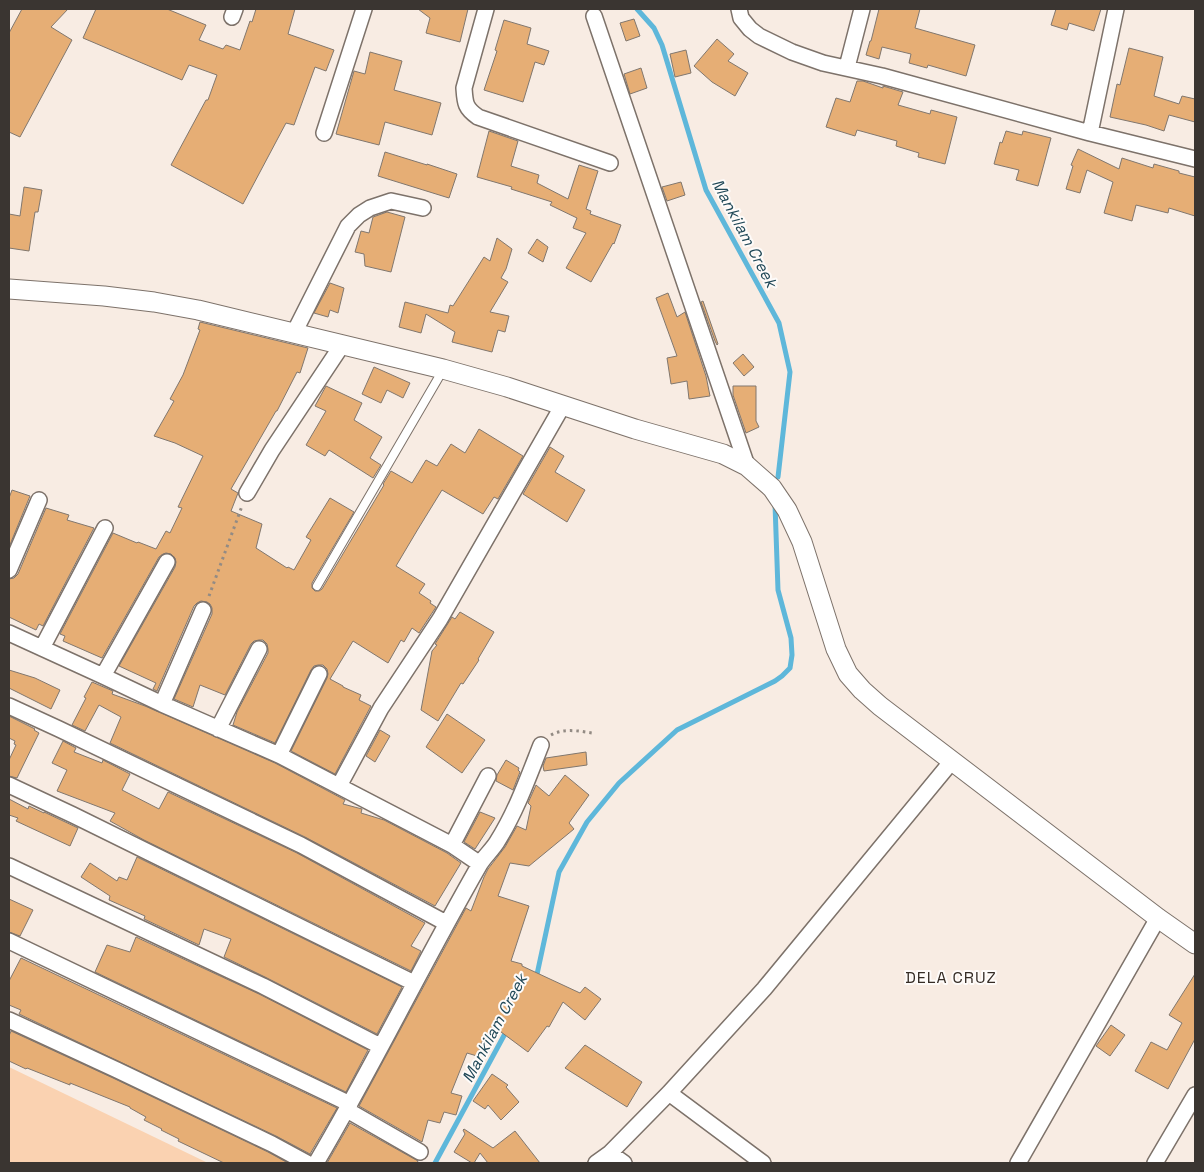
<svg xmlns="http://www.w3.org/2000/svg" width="1204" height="1172" font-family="'Space Grotesk',sans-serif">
	<rect width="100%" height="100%" fill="#f8ece3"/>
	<path fill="#fad2b1" d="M9,1067L208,1163H9Z"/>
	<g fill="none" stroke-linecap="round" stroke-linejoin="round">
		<path stroke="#5eb7da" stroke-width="5" d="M637,9L654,28L662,45L706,190L779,323L790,372L778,477
			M536,979L559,872L587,822L619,783L677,730L775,681L782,676L790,668L792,655L791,638L778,590L775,504
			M435,1163L507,1030"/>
	</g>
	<path fill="#e6ae75" stroke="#81776e" d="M22,9H68L51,27L72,40L20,137L9,132V33Z
		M96,9H167L206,25L199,40L223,49L226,45L240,50L250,21L252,22L256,9H295L288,34L334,50L326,71L315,67L294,125L286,123L243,204L171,165L206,100H208L217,75L189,65L182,80L83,38Z
		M418,9H468L460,42L426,33L430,18Z
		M879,9H920L915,28L975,45L966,76L928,65L927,68L909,63L911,54L882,47L879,59L866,55L870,41H871Z
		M1056,9H1101L1094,31L1069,23L1067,30L1051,25Z
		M634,19L640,36L626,41L620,23Z
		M504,20L531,28L527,44L549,51L544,65L535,62L523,102L484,90L497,51L495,50Z
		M717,39L734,54L728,61L748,73L735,96L712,82L694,66Z
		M1129,48L1163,57L1154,96L1179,104L1182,96L1195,99V122L1169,115L1164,131L1146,125L1110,117L1117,84L1120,85Z
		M686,50L691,73L675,77L670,54Z
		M370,52L402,61L394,90L441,103L432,135L385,122L379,145L336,134L354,71L365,74Z
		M641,68L647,88L630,94L624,74Z
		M857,81H863L883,88V86L903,92L898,105L930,114L931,110L957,117L945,164L918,157L919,153L896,146L897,141L857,130L855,136L826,127L836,98L850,102Z
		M489,131L518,141L511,166L539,175L537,183L568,199L579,165L598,171L586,209L591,211L590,214L621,225L614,244L613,243L591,282L566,268L586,233L573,228L577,218L550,205L552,202L511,189L512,187L477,177Z
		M1006,131L1022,135L1023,131L1051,138L1038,186L1016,180L1019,170L994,164L1000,142L1002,143Z
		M1078,149L1119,169L1122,158L1153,168L1154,164L1179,171V173L1195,177V216L1169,208L1168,213L1136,205L1132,221L1104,213L1113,182L1087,170L1080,193L1066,189L1073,166L1071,165Z
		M385,152L427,165V164L457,174L449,198L378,176Z
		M681,182L685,195L667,201L662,187Z
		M24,187L42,190L38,212H35L29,251L9,248V214L20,216Z
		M387,212L405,217L391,272L365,266L364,254L355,252L361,231L369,233L373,217Z
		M497,238L512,249L506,269L501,278L508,282L490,312L509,316L505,332L498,330L492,352L452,342L455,332L426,314L421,333L399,327L405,302L448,313L450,305L453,306L484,257L490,261Z
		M537,239L548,247L543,262L528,253Z
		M330,283L344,288L338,313L330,310L328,317L314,313Z
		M668,293L677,317L685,312L706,376L710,396L689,399L687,381L671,384L667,358L677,356L656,298Z
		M703,301L718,344L717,345L715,341L701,302Z
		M200,322L308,348L300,373L297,372L277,411H276L231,489L238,493L231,511L262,524L256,548L287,568L288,567L294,570L311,540L306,537L330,498L354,512L312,583V588L315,591H319L322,589L384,485L383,484L391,471L412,483L426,460L437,466L451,444L465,453L479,429L523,456L498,499L494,497L483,514L442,490L418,529L396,566L425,584L419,593L431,601L430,603L436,607L419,633L412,628L404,642L401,640L388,663L353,641L330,679L343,686V687L361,695L359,700L371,706L335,774L291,751L327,678L328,674L327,669L323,665H318L314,666L311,670L275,743L233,725L237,712L268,653V649L267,644L263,640H259L254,641L251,644L225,695L200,685L193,707L174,699L212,614V608L210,604L207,602L201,601L197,603L194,606L157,691L153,689L156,683L119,666L175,567L176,562L175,558L171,554L166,553L163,554L159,557L102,658L63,641L65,636L60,634L113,533L137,543L138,542L156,549L166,531L170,533L182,508L178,507L203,456L175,443L154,436L174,401L170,399L183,375L200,330L198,329Z
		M743,354L754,367L744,376L733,363Z
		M374,367L410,383L403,398L387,390L381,403L362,394Z
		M326,386L362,403L354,420L382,437L370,458L381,465L373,478L329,450L325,456L306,445L326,411L315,406Z
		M733,386H756V421L759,427L746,433L733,395Z
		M550,447L564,456L555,472L585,490L567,522L523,494Z
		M12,490L30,496L9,547V498Z
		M46,508L69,515L67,520L94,528L43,626L39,624L36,630L9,617V579L14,578L18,574Z
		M460,612L494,632L478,659L479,660L463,684L461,683L438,721L421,710L432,651L437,645L435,644L452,617L455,619Z
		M9,670L35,678L60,690L51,709L9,688Z
		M92,682L113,691L112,694L145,706L275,763L345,800L343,804L362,809L361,813L384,820L447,853L461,863L435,906L305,837L110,743L121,717L99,705L85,731L72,725L86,698L84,697Z
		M447,714L485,740L462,773L426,747Z
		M9,716L35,729L34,730L39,733L17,778L9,776V760L16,745L14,744L15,741L9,738Z
		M380,730L390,736L375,762L366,756Z
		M63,741L76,748L74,752L102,763L103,760L130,774L122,790L159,809L168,792L297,853L425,923L411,946L421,951L411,971L144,840L110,821L115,813L57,791L67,770L52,763Z
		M586,752L587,765L544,771L543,766L546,758Z
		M506,760L519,768L518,770L520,772L513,790L496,781L497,775Z
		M565,775L589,795L569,823L574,829L529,866L510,863L498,896L529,906L511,961L522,964V966L580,993L585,987L601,999L585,1020L563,1002L549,1027L547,1026L528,1052L493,1026L482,1042L477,1056L467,1053L451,1093L462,1096L456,1115L444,1112L440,1123L428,1120L422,1142L359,1106L466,908L471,911L484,877L488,869L505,847L517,826L526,830L531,806L528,803L536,785L549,796Z
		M9,799L28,809L29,806L44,813V812L78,828L70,846L16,821L18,818L9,815Z
		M480,812L495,818L475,849L464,842Z
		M137,857L402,987L377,1034L267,978L224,957L231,939L204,929L199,945L144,919L145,916L109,900L110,896L81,877L90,863L117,881L119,877L127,880Z
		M9,899L33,910L20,936L9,932Z
		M136,937L259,994L368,1050L346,1092L95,972L107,945L130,952Z
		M21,958L337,1108L310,1154L276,1136L19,1014L21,1010L9,1005V981Z
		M1195,974V1039L1168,1089L1135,1071L1151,1042L1167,1050L1182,1023L1169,1015Z
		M1111,1025L1125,1035L1110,1056L1096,1046Z
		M11,1031L113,1078L268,1152L288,1163H224L178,1141L179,1139L161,1130L162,1129L144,1120L146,1117L130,1108V1107L70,1083V1085L27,1068L26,1069L9,1061V1036Z
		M585,1045L642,1082L627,1107L565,1068Z
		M492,1074L508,1085L506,1087L519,1102L501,1120L488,1105L485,1109L473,1101Z
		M350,1123L418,1161L417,1163H327Z
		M464,1129L493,1148L515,1131L540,1163H488L480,1153L474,1163H472L454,1152L465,1134L463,1130Z"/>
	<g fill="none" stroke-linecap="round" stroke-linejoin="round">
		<defs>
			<path id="service" d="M317,586L443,370"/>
			<path id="minor" d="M486,9L464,88C465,103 465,108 478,117L610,163
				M739,9L741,18L750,29L759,36L792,52L823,63L882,76L1090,133L1195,159
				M594,16L747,466
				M232,17L235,9
				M847,67L862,9
				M324,133L364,9
				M1090,133L1116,9
				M294,333L348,226L359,215L370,208L391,201L423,208
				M247,493L272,450L342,345
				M9,570L39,500
				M9,633L103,676L162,704L279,755L452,845L480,864C423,963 374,1065 316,1163
				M42,648L105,528
				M103,676L167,562
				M162,704L203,610
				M9,706L59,729L301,845L446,923
				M218,729L259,649
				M279,755L319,674
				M9,785L73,815L414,983
				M339,786L381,708L440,619L563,405
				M452,845L488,776
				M480,864C485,856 492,850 497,842C516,812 528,778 541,745
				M9,866L263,986L380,1046
				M9,941L350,1104
				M9,1020L117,1070L272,1144L307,1163
				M669,1093L763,1163
				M347,1110L420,1152
				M610,1153L624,1163
				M596,1163L610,1153L669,1093L764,989L952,761
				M1018,1163L1158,918
				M1155,1163L1195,1095"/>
			<path id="tertiary" d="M9,289L104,296L154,302L198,310L443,369L507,387L635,429L723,454L747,466L772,488L787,510L802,542L836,649L848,674L862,690L880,706L1158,918L1195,944"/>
		</defs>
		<use href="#service" stroke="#7d726a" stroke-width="10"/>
		<use href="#minor" stroke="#7d726a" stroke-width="18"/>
		<use href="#tertiary" stroke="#7d726a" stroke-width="21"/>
		<path stroke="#938b84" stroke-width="3" stroke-dasharray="2.5 4" stroke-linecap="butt" d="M209,596L242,506
			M551,735C564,728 579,731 592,733"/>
		<use href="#service" stroke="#fff" stroke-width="8"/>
		<use href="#minor" stroke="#fff" stroke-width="15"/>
		<use href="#tertiary" stroke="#fff" stroke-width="19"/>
	</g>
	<g text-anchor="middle" stroke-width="4" stroke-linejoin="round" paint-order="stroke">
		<g font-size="16" font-style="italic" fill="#204857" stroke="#fefbf9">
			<text transform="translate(745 233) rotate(62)" y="6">Mankilam Creek</text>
			<text transform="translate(494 1028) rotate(-62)" y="6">Mankilam Creek</text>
		</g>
		<g font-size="16" letter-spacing="1" fill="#352c25" stroke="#fefbf9">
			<text x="951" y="983">DELA CRUZ</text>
		</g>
	</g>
	<rect width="1204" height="1172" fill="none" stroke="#3a3531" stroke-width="20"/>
</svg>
